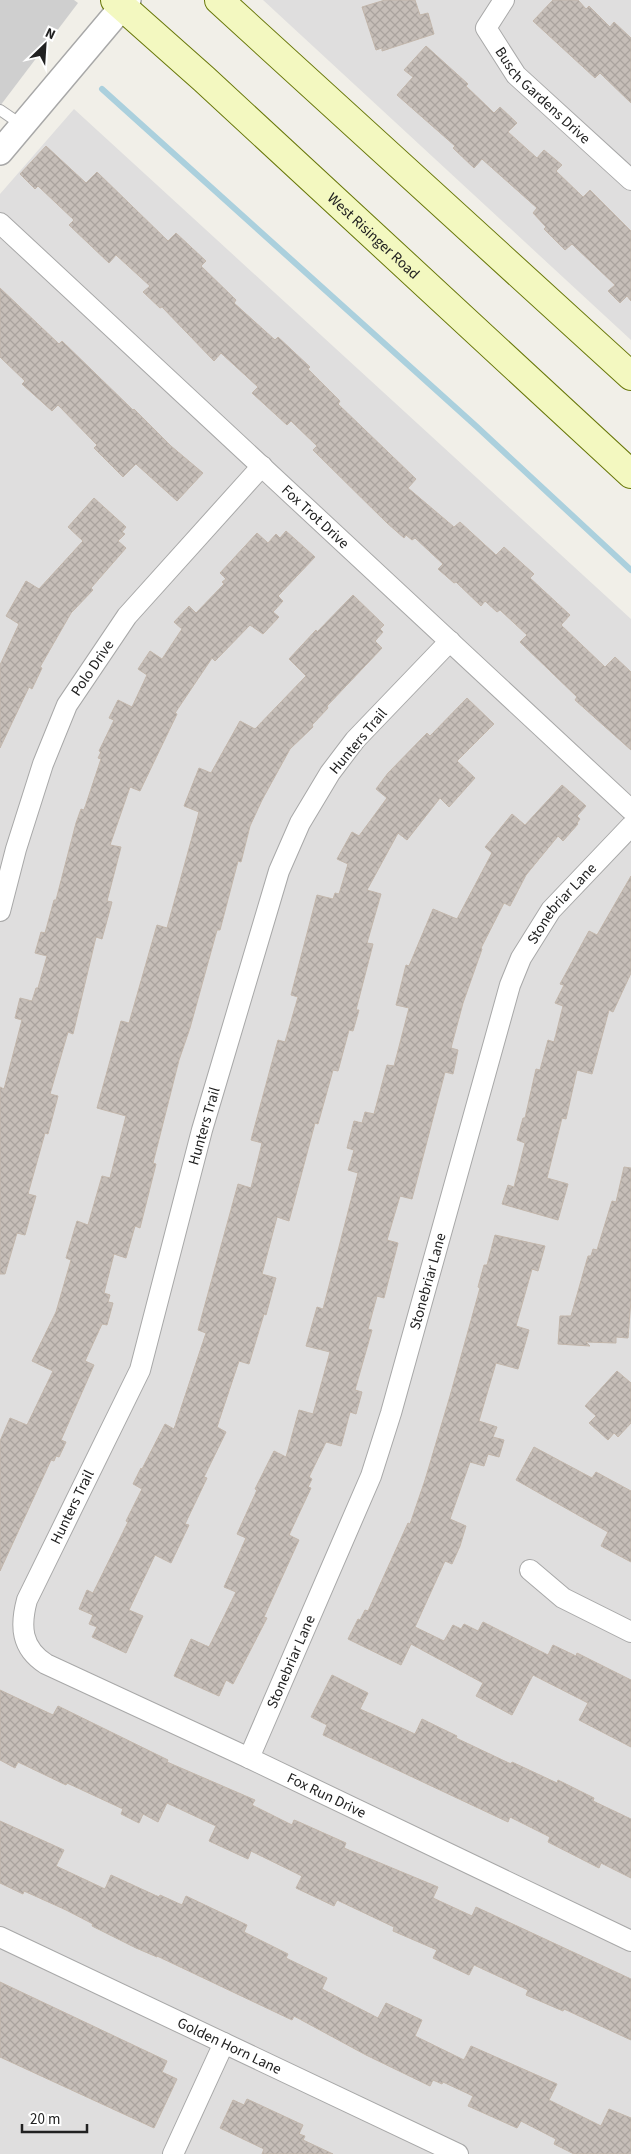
<svg xmlns="http://www.w3.org/2000/svg" width="631" height="2154" font-family="'Source Sans 3',sans-serif">
	<defs>
		<pattern id="building-cross-hatch" width="8" height="8" patternUnits="userSpaceOnUse" patternTransform="scale(1.25)"><rect width="8" height="8" fill="#c6beb8"/><path d="M0 0l8 8M0 8l8-8" fill="none" stroke="#aaa39e"/></pattern>
	</defs>
	<rect width="100%" height="100%" fill="#f1efe8"/>
	<path fill="#dfdede" d="M263,0H631V340Z
		M74,109L631,619V2154H0V194Z"/>
	<path fill="#cfcfcf" d="M0,0H74L78,3L0,106Z"/>
	<g fill="none" stroke-linecap="round" stroke-linejoin="round">
		<path stroke="#abd0dd" stroke-width="6" d="M102,89L476,426L631,570"/>
	</g>
	<path fill="url(#building-cross-hatch)" stroke="#c2b6ab" d="M385,0H415L420,15L428,13L434,34L382,51V48L376,50L362,7Z
		M553,0H578L586,9L589,6L610,27L614,22L631,38V103L600,73L595,78L533,21Z
		M426,46L468,84L466,86L494,113L500,107L517,123L508,132L537,158L544,150L562,165L556,171L583,197L590,190L631,231V301L627,296L620,303L608,291L615,285L572,244L565,250L544,229L546,227L533,213L537,208L482,159L474,168L453,148L455,146L397,95L413,77L404,70Z
		M46,146L86,183L97,172L168,241L176,233L206,261L201,266L236,300L234,303L275,340L278,337L310,367L308,369L340,401L338,404L416,479L408,488L454,527L460,522L496,555L504,547L534,574L530,578L570,615L561,625L605,667L615,657L631,672V750L575,700L577,697L520,642L527,635L500,610L497,612L485,601L481,606L456,582L454,583L438,569L443,564L415,538L412,540L406,535L404,538L387,523L313,450L317,446L291,421L287,425L252,393L258,387L221,353L214,361L162,307L160,308L143,292L150,286L116,255L109,263L69,225L74,220L38,186L35,189L20,174Z
		M0,288L59,344L62,341L133,410L134,409L171,446L203,473L177,501L136,464L123,477L94,448L97,445L58,405L52,411L22,384L25,381L0,357Z
		M94,498L126,527L122,532L125,534L118,541L126,548L91,588L93,590L71,613L40,667L42,668L32,689L29,687L0,748V665L19,624L6,616L26,581L39,589L83,541L68,527Z
		M286,531L315,557L278,596L283,601L273,612L279,617L263,634L250,625L215,661L212,658L175,713L177,714L140,791L130,787L110,845L121,847L107,901L112,902L102,939L96,937L73,1034L68,1032L50,1094L58,1096L48,1134L45,1133L28,1194L36,1196L25,1235L17,1233L5,1274H0V1087L4,1089L22,1020L15,1018L20,998L32,1001L36,988H38L47,956L35,953L41,932L45,933L54,900H56L76,823L81,809L84,810L101,759L98,758L101,752L99,751L114,720L109,718L118,700L132,707L147,675L138,669L150,651L162,659L182,629L174,622L189,606L196,613L224,584L222,582L226,579L220,573L257,533L268,543L276,534L280,538Z
		M353,595L384,625L380,629L383,632L375,641L382,648L327,706L328,708L312,725L313,727L290,749L262,800L250,826L241,862L238,861L220,930H217L190,1028L179,1060L153,1163L156,1164L140,1228L135,1226L126,1258L114,1254L104,1293L110,1295L108,1302L113,1303L107,1325L102,1324L85,1361L94,1365L61,1440L66,1442L59,1457L56,1456L54,1461L51,1460L0,1571V1441L10,1418L27,1425L53,1371L32,1361L56,1312L71,1260L66,1258L77,1221L88,1225L102,1176L110,1178L126,1116L97,1108L121,1021L129,1023L157,925L167,928L199,812L184,806L199,768L211,773L240,721L255,729L306,676L289,659L316,630L317,632Z
		M467,698L494,724L457,761L475,778L449,807L440,798L407,840L398,833L367,890L381,894L367,943L373,944L356,1010H359L353,1031L349,1030L338,1071L333,1070L318,1124L315,1123L289,1221L277,1217L262,1274L276,1278L266,1315L264,1314L249,1364L239,1361L217,1427L226,1432L204,1477L207,1478L185,1524L189,1525L171,1563L155,1555L129,1610L143,1616L126,1653L92,1637L97,1627L89,1624L93,1615L79,1609L87,1590L93,1593L128,1522L126,1521L142,1489L133,1484L141,1468L142,1469L165,1424L174,1429L206,1333L198,1330L238,1184L251,1188L262,1143L251,1140L278,1040L285,1042L298,997L291,995L317,895L333,899L335,893L339,894L348,864L337,859L352,832L359,836L387,798L376,789L388,773L427,733L430,736Z
		M562,785L586,806L577,816L580,819L577,823L578,824L563,841L558,836L526,875L510,906L504,903L481,948L482,949L463,1003L451,1048L458,1050L453,1074L445,1072L412,1199L400,1196L387,1240L398,1243L384,1298L377,1296L368,1329L372,1330L355,1390L362,1392L356,1414L350,1412L341,1446L326,1442L309,1477L312,1479L308,1487L311,1488L289,1535L299,1540L264,1617L267,1618L233,1684L226,1680L219,1696L174,1676L191,1639L209,1647L236,1592L224,1587L246,1538L237,1534L257,1490L255,1489L274,1451L286,1457L299,1410L313,1414L330,1352L306,1346L317,1307L323,1309L358,1173L348,1170L354,1150L347,1148L354,1121L362,1123L365,1112L374,1114L387,1065L394,1066L409,1008L396,1005L406,965L409,966L433,909L457,919L492,853L485,847L512,814L525,825Z
		M631,876V973L613,1012L609,1010L592,1074L577,1070L566,1119L562,1118L547,1178L568,1184L558,1220L502,1204L508,1185L514,1187L525,1143L517,1140L523,1118H525L536,1069L540,1070L548,1040L554,1042L563,1006L555,1003L564,985L560,984L589,931L597,935Z
		M624,1167L631,1168V1300L628,1338L616,1337V1343L586,1342L590,1346L558,1344L560,1316H571L588,1256H591L593,1249L597,1250L612,1201L616,1202Z
		M495,1235L545,1246L538,1271L532,1269L516,1326L529,1330L518,1369L496,1363L479,1421L497,1427L493,1437L504,1440L499,1457L488,1454L484,1466L470,1462L450,1519L466,1526L460,1546L452,1564L445,1561L415,1627L444,1641L453,1625L461,1629L464,1624L478,1631L483,1622L548,1655L553,1645L576,1656L577,1653L631,1680V1747L579,1720L588,1703L533,1675L512,1715L476,1696L483,1683L411,1644L401,1665L348,1639L358,1619L360,1620L365,1610L368,1611L408,1523L410,1524L425,1480L450,1396L480,1288L478,1287L484,1265H487Z
		M617,1371L631,1383V1423L618,1437L614,1433L608,1440L589,1423L596,1416L585,1406Z
		M534,1447L592,1478L596,1472L631,1491V1562L601,1546L608,1532L516,1480Z
		M332,1675L368,1693L360,1709L415,1734L422,1719L457,1736L456,1738L511,1764L512,1762L557,1783L558,1780L594,1798L593,1801L631,1819V1878L601,1863L599,1868L548,1842L550,1837L510,1817L508,1822L323,1735L327,1725L311,1717Z
		M0,1690L53,1715L58,1706L168,1760L167,1762L255,1800L252,1805L292,1825L294,1820L299,1822L346,1843L344,1848L438,1887L433,1898L472,1916L476,1907L631,1979V2040L564,2009L563,2011L526,1995L528,1990L474,1965L469,1975L433,1958L437,1950L393,1931L394,1927L337,1900L334,1906L296,1888L302,1876L251,1851L248,1859L209,1841L216,1826L167,1803L158,1822L143,1814L139,1823L121,1814L123,1809L67,1783L66,1785L18,1762L15,1768L0,1760Z
		M0,1821L64,1850L56,1866L105,1889L111,1875L159,1897L160,1895L182,1905L186,1896L247,1925L244,1932L288,1954L286,1958L327,1978L322,1989L378,2018L386,2003L422,2020L415,2036L464,2060L471,2046L557,2084L549,2100L601,2126L609,2109L631,2118V2154H574L554,2144L556,2139L521,2121L517,2128L468,2106L473,2096L443,2082L442,2084L433,2080L430,2086L366,2055L294,2016L292,2020L157,1956V1957L136,1948L92,1926L93,1924L66,1910L24,1891L23,1894L0,1883Z
		M0,1982L167,2061L162,2072L177,2079L154,2128L0,2057Z
		M247,2099L303,2125L299,2134L305,2136L303,2140L333,2154H262L264,2149L220,2128L233,2100L244,2105Z"/>
	<g fill="none" stroke-linecap="round" stroke-linejoin="round">
		<defs>
			<path id="service" d="M0,110L22,125"/>
			<g id="minor">
				<path id="s1" d="M504,0L486,28L516,75L631,180"/>
				<path id="s2" d="M0,223L631,810"/>
				<path id="s3" d="M450,641L355,740L330,773L300,823L279,871L202,1130L140,1370L27,1600C20,1626 21,1648 46,1664L249,1758L631,1941"/>
				<path id="s4" d="M0,911L16,849L43,764L67,705L127,616L262,466"/>
				<path d="M530,1570L563,1598L631,1632"/>
				<path id="s5" d="M249,1758L371,1476L391,1413L510,985L521,958L551,910L631,826"/>
				<path id="s6" d="M0,1937L458,2154"/>
				<path d="M173,2154L224,2043"/>
			</g>
			<path id="tertiary" d="M0,152L128,0"/>
			<g id="secondary">
				<path id="s7" d="M115,0L204,79L631,474"/>
				<path d="M219,0L631,376"/>
			</g>
		</defs>
		<use href="#service" stroke="#a8a8a8" stroke-width="12"/>
		<use href="#minor" stroke="#a8a8a8" stroke-width="22"/>
		<use href="#tertiary" stroke="#a8a8a8" stroke-width="28"/>
		<use href="#secondary" stroke="#687709" stroke-width="30"/>
		<use href="#service" stroke="#fff" stroke-width="10"/>
		<use href="#minor" stroke="#fff" stroke-width="20"/>
		<use href="#tertiary" stroke="#fff" stroke-width="25"/>
		<use href="#secondary" stroke="#f3f8c0" stroke-width="28"/>
	</g>
	<g text-anchor="middle" stroke-width="4.5" stroke-linejoin="round" paint-order="stroke">
		<g font-size="15" fill="#212121" stroke="#fff">
			<text dy="5" stroke="none"><textPath href="#s1" startOffset="122">Busch Gardens Drive</textPath></text>
			<text dy="5" stroke="none"><textPath href="#s7" startOffset="350">West Risinger Road</textPath></text>
			<text dy="5" stroke="none"><textPath href="#s2" startOffset="431">Fox Trot Drive</textPath></text>
			<text dy="5" stroke="none"><textPath href="#s4" startOffset="262">Polo Drive</textPath></text>
			<text transform="translate(358 741) rotate(-50)" y="5">Hunters Trail</text>
			<text dy="5" stroke="none"><textPath href="#s5" startOffset="915">Stonebriar Lane</textPath></text>
			<text transform="translate(204 1126) rotate(-74)" y="5">Hunters Trail</text>
			<text dy="5" stroke="none"><textPath href="#s5" startOffset="510">Stonebriar Lane</textPath></text>
			<text transform="translate(72 1507) rotate(-64)" y="5">Hunters Trail</text>
			<text dy="5" stroke="none"><textPath href="#s5" startOffset="105">Stonebriar Lane</textPath></text>
			<text dy="5" stroke="none"><textPath href="#s3" startOffset="1446">Fox Run Drive</textPath></text>
			<text dy="5" stroke="none"><textPath href="#s6" startOffset="254">Golden Horn Lane</textPath></text>
		</g>
	</g>
	<g transform="translate(45 45) rotate(25)" stroke="#ffffff" stroke-width="4" paint-order="stroke">
	<path d="M0-4L9 19L0 12L-9 19Z" fill="#212121"/>
	<text y="-8" font-size="14" font-weight="bold" text-anchor="middle" fill="#212121">N</text>
	</g>
	<path d="M22 2124v8h65v-8" fill="none" stroke="#212121" stroke-width="2.5"/>
	<text x="30" y="2124" font-size="15" fill="#212121" stroke="#ffffff" stroke-width="4" paint-order="stroke">20 m</text>
</svg>
